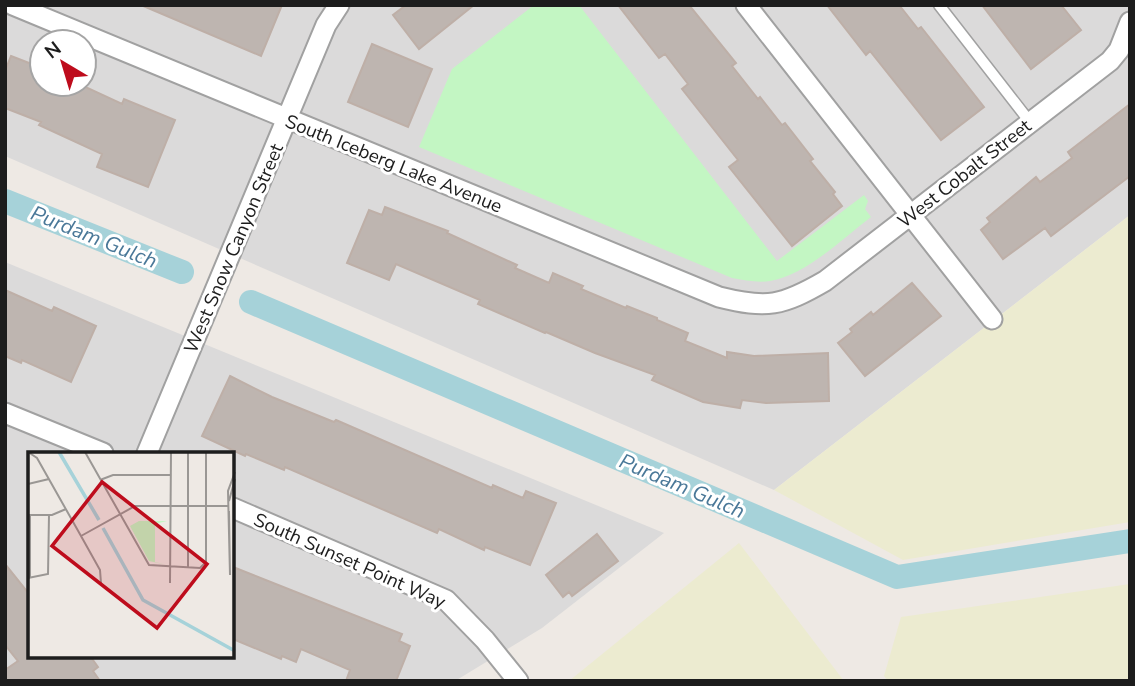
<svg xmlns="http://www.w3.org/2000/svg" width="1135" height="686" font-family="'Nunito Sans',sans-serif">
	<rect width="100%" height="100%" fill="#eee9e4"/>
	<path fill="#dbdada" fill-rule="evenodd" d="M5,5H1130V215L774,490L5,156ZM42,42H84V84H42Z
		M5,262L287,378L664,533L542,628L455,681H5ZM30,453H233V656H30Z"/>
	<path fill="#ecebd0" d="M1130,215V522L903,560L774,490Z
		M739,543L844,681H569Z
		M1130,584V681H888L884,676L901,617Z"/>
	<path fill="#c3f6c3" d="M534,5H579L777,261L864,195L868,201L865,209L871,217C842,239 806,275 770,281C758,283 744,280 732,278L419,147L452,69Z"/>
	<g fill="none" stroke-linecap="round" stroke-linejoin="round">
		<path stroke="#a6d2d9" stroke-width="24" d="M5,201L182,272
			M251,302L897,577L1130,541"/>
	</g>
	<path fill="#beb5b0" stroke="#beafa7" stroke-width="2" d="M141,5H282L261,56Z
		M406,5H474L419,49L393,15Z
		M618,5H689L736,63L732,66L758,99L760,97L782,125L785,123L813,159L810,161L835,192L833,194L842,206L792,246L729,167L738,160L682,89L688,84L665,54L659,58Z
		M827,5H899L918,29L921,27L984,107L941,140L870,51L866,55Z
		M982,5H1061L1081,30L1031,69Z
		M372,44L432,69L408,127L348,102Z
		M11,56L42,68V84H79L122,104L124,99L175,120L148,187L97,167L102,154L39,125L41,122L5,108V71Z
		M1130,104V176L1051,236L1045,228L1003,259L981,230L990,222L987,218L1036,177L1040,182L1072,158L1068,152Z
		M385,207L448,231L447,233L517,265L515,268L549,283L553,273L583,286L581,289L626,308L627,306L657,318V320L688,333L685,341L727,358V352L754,356L828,353L829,401L766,403L742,400L740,408L703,402L652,380L655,375L595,353L546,332L545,333L478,304L480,300L396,264L389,280L347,263L369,210L382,215Z
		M912,283L941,316L865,376L838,343L852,332L850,329L871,312L873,315Z
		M5,290L52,311L54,307L96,326L71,382L22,360L21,363L5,356Z
		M230,376L272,397L334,422L336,420L492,488L493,485L523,498L526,491L556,503L530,565L485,547L484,550L439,529L437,533L285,467L284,470L246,454L245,456L202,436Z
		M597,534L618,561L572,596L569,592L563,597L546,575Z
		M5,564L30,595V656H90L98,667L93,671L100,681H5V670L18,661L5,645Z
		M233,567L402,634L399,641L410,646L396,681H346L350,670L301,649L296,662L282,656L281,659L233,639Z"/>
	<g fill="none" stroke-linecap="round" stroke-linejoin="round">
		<defs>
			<path id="service" d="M939,5L1030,122"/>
			<path id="minor" d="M13,5L719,297C767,309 782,306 825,281L1110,61L1119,50L1130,22
				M746,5L992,319
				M5,413L103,453
				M147,453L326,25L339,5
				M233,508L446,600L485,640L518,681"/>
		</defs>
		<use href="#service" stroke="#a1a1a1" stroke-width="13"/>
		<use href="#minor" stroke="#a1a1a1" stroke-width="23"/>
		<use href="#service" stroke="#fff" stroke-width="10"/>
		<use href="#minor" stroke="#fff" stroke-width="19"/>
	</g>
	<g text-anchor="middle" stroke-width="6" stroke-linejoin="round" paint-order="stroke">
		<g font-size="19" fill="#1d1d1d" stroke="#fff">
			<text transform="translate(394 163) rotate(22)" y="7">South Iceberg Lake Avenue</text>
			<text transform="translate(964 173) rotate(-38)" y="7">West Cobalt Street</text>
			<text transform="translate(233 248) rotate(-67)" y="7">West Snow Canyon Street</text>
			<text transform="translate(350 560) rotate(24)" y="7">South Sunset Point Way</text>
		</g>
		<g font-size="21" font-style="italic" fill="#4a7898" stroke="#fff">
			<text transform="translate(94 237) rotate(22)" y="7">Purdam Gulch</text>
			<text transform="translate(682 486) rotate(23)" y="7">Purdam Gulch</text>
		</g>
	</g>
	<g transform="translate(28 452)">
		<rect width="206" height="206" fill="#eee9e4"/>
		<path d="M111,69H139L127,72V110L139,113L121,109L102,74Z" fill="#c3f6c3"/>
		<path fill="none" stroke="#a6d2d9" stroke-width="3.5" d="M31,0L71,68M75,76L115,148L207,199"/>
		<path fill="none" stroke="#9a9794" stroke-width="2" d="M0,0L9,6L53,84L72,118L73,131M57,0L121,113L172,116L178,110V0M72,28L85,23H142M0,32L21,27M201,49L207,27M201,59L202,123L200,39L207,20M0,63H24L38,57M2,63V126M53,84L107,54H201M160,116V0M0,126L20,122L21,63M142,131L143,0"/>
		<path fill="#be0c1c" fill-opacity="0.15" stroke="#be0c1c" stroke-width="3.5" d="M74,30L179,112L129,176L24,94Z"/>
		<rect width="206" height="206" fill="none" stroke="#1d1d1d" stroke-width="3.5"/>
	</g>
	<rect width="1135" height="686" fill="none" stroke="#1d1d1d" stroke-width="14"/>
	<g transform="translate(63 63) rotate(322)"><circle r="33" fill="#ffffff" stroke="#a5a5a5" stroke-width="2"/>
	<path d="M0-5L12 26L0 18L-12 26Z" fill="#be0c1c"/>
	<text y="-10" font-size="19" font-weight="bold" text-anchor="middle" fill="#1d1d1d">N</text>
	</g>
</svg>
